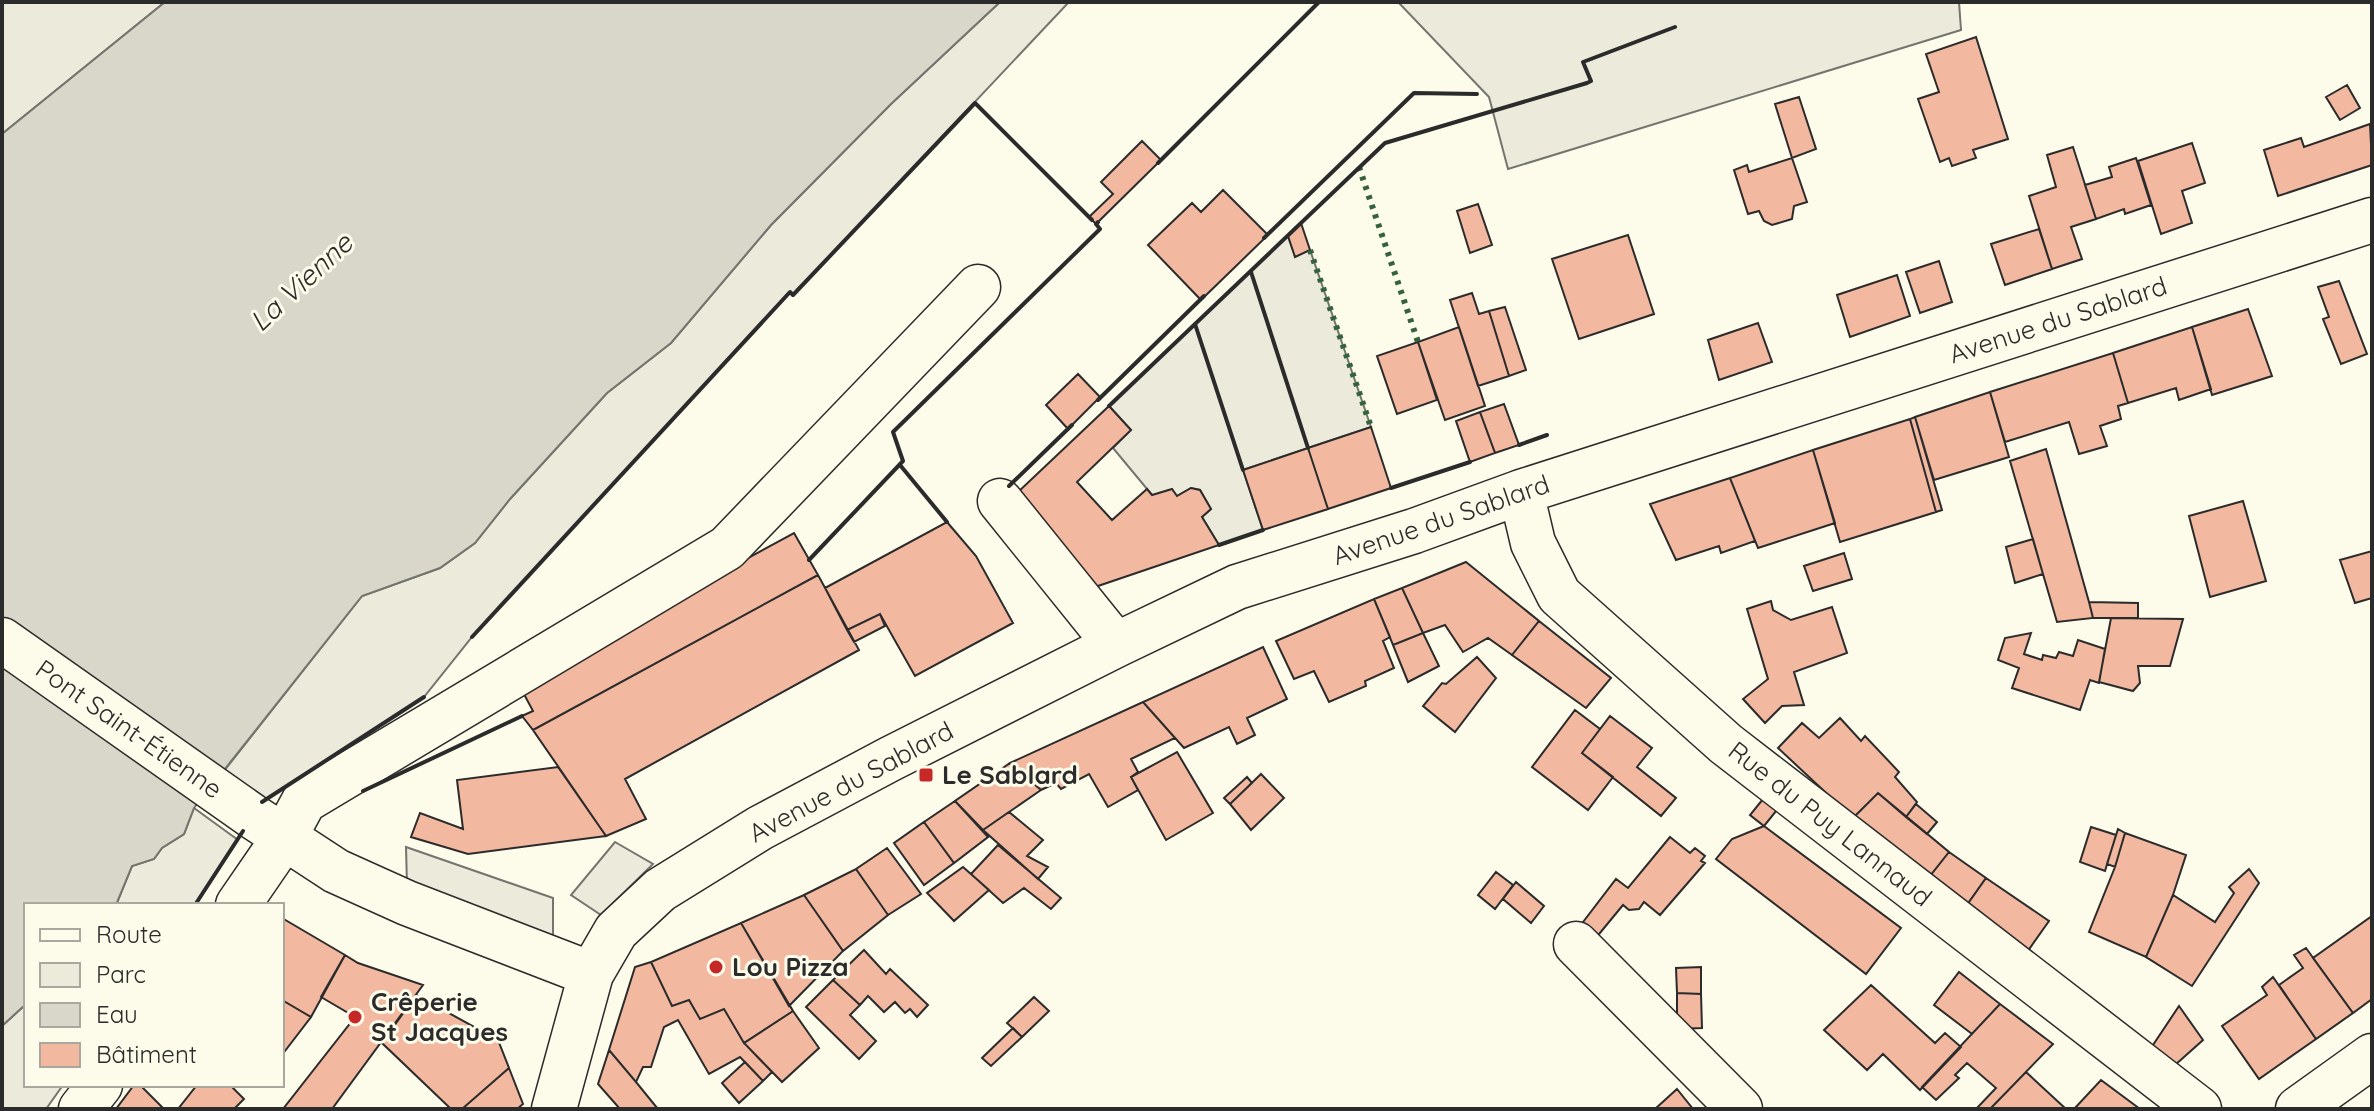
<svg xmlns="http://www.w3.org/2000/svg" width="2374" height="1111" font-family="Quicksand,sans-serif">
	<rect width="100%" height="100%" fill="#fdfbea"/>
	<path fill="#ecebdb" stroke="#74746e" stroke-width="2" d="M2,2H165L2,134Z
		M1000,2H1069L793,295L789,292L472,637L424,697L262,802L224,771L362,596L440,568L475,543L510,499L607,393L671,343L771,225L891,104Z
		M1398,2H1959L1961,30L1508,169L1489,97Z
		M1288,236L1295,256L1310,250L1371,427L1243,470L1263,530L1219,545L1202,517L1211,509L1200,490L1191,488L1177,496L1152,495L1113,448L1131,430L1109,406Z
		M194,808L238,840L195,905H116L132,866L154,859L162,848L184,834Z
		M26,1004V1085H63L46,1109H2V1026Z"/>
	<path fill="#eceadb" stroke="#74746e" stroke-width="2" d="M615,842L653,864L601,915L571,895Z
		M406,847L553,898V936L407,885Z"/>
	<path fill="#d8d7c9" stroke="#74746e" stroke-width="2" d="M165,2H1000L891,104L771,225L671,343L607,393L510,499L475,543L440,568L362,596L194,808L184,834L162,848L154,859L132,866L116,905H26V1004L2,1026V134Z"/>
	<path fill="#f2b8a0" stroke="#2b2b2b" stroke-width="2" d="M1976,37L2008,139L1973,150L1976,158L1952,166L1949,158L1940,162L1918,99L1939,92L1926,54Z
		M2347,85L2360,108L2340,120L2326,97Z
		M1799,97L1816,149L1792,158L1775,104Z
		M2370,124L2372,165L2278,196L2264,150L2301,138L2304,147Z
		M1142,141L1161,160L1096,224L1089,217L1113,194L1101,182Z
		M2192,143L2205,183L2182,191L2192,223L2161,234L2138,161Z
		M2073,147L2096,219L2071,227L2082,259L2052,269L2029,196L2056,187L2047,155Z
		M1792,158L1807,202L1794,206L1792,219L1772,225L1764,221L1759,211L1748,214L1734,170L1747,165L1749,172Z
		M2136,158L2151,205L2125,214L2124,209L2096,219L2085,185L2112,177L2109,167Z
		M1223,190L1268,235L1201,300L1148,245L1192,203L1201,212Z
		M1478,204L1492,245L1470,253L1457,211Z
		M1301,223L1310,250L1295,257L1288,236Z
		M2039,229L2052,269L2005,285L1991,244Z
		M1628,235L1654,314L1579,339L1552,259Z
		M1939,261L1952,302L1920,313L1906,272Z
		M1897,275L1910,316L1850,337L1837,295Z
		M2339,281L2367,354L2341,364L2323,319L2329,317L2318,287Z
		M1472,293L1479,314L1489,311L1509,376L1478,386L1450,300Z
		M1505,307L1526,370L1509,376L1489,311Z
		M2248,309L2272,376L2212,395L2192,327Z
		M1758,323L1772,362L1719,380L1708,340Z
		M1459,327L1485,406L1445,420L1418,342Z
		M2192,327L2211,389L2179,400L2176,388L2128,403L2113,353Z
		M1418,342L1437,400L1397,414L1377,356Z
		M2113,353L2128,403L2118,406L2121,419L2100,426L2107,446L2079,454L2069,422L2005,442L1990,392Z
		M1078,374L1100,397L1068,429L1046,405Z
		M1990,392L2009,457L1934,480L1915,417Z
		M1504,404L1519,445L1495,453L1480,412Z
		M1109,406L1131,430L1077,482L1112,520L1147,489L1152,495L1172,489L1177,496L1191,488L1200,490L1211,509L1202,517L1219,545L1095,587L1018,492Z
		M1480,412L1495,453L1470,462L1456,421Z
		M1915,417L1942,510L1936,512L1910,419Z
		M1910,419L1936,512L1840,542L1813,450Z
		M1371,427L1391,488L1328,509L1308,448Z
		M1308,448L1328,509L1263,530L1243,470Z
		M2046,449L2089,602L2093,618L2057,622L2010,461Z
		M1813,450L1835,523L1758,548L1730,478Z
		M1730,478L1755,541L1721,553L1719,546L1676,560L1650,504Z
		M2243,501L2266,581L2210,597L2189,516Z
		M947,522L976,556L1013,623L915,676L880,614L847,630L825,588Z
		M794,533L818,575L533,730L522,716L533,711L518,683Z
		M2033,539L2043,574L2015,583L2006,547Z
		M2372,551V598L2355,603L2340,560Z
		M1844,553L1852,579L1813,591L1804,566Z
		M1466,562L1539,621L1512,655L1488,638L1463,652L1445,625L1423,633L1402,588Z
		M818,575L859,650L625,779L646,819L606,836L533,730Z
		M1402,588L1423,633L1393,645L1374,599Z
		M1374,599L1390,637L1383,641L1394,668L1365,681L1366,686L1329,702L1314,671L1294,679L1276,641Z
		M1771,601L1773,610L1791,620L1832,607L1847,653L1794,672L1804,705L1782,706L1765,723L1743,699L1768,679L1747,609Z
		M2089,602L2138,603V618H2093Z
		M880,614L885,626L854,642L847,630Z
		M2111,618L2183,619L2170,666H2138L2140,683L2133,691L2099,682Z
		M1539,621L1611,678L1586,708L1512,655Z
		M1423,633L1439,666L1408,682L1393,645Z
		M2031,633L2024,654L2042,660L2043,655L2056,658L2059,652L2073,656L2078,640L2105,649L2099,683L2090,680L2080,710L2012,688L2019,668L1998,660L2005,638Z
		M1263,647L1287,699L1247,718L1255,735L1237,744L1229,727L1184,748L1143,702Z
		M1477,657L1496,678L1455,732L1423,706L1442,683L1446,684Z
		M1143,702L1175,738L1131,759L1138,772L1131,777L1138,790L1108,807L1089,774L1061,789L1056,783L1041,790L1010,763Z
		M1575,710L1600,729L1582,753L1613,777L1588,810L1532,767Z
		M1610,716L1652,748L1637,767L1676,798L1661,816L1582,753Z
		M1840,718L1861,741L1865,736L1899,772L1895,777L1917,802L1906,817L1878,793L1853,818L1778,748L1802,723L1819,738Z
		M1177,752L1213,813L1166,840L1131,777Z
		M1010,763L1041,790L983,830L955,801Z
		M558,767L606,836L468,854L411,837L420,813L463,829L457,780Z
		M1261,774L1284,798L1251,830L1230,804Z
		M1247,777L1252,783L1230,804L1224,798Z
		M1878,793L1949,852L1926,881L1853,818Z
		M1763,799L1777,810L1764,826L1750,815Z
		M955,801L988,837L954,863L924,822Z
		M1916,804L1937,822L1927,834L1906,817Z
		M1009,812L1043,840L1027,856L1048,867L1038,879L983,830Z
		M924,822L954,863L924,885L894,843Z
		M1764,826L1901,928L1866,974L1716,859L1732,839Z
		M2091,827L2116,835L2105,871L2080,862Z
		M2118,829L2125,833L2115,867L2107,864Z
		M2125,833L2186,855L2173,895L2146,957L2089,932L2115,867Z
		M1670,837L1690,853L1695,848L1705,856L1701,861L1705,863L1660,915L1644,902L1639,909L1629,910L1623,905L1595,939L1580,926L1616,879L1628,888Z
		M998,845L1061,898L1051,909L1024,888L1003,903L971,874Z
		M887,848L921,894L888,915L856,869Z
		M1949,852L1986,878L1964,909L1926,881Z
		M963,867L989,890L954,921L927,893Z
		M856,869L888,915L843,951L804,895Z
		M2249,869L2259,883L2192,986L2146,957L2173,895L2215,922L2234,893L2229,887Z
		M1496,872L1513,885L1495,909L1478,895Z
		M1986,878L2049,921L2025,955L1964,909Z
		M1516,882L1544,906L1531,923L1503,899Z
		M804,895L843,951L789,1006L741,923Z
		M2372,916V999L2353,1013L2313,958Z
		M282,918L345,955L311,1017L282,1000Z
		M741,923L793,1011L744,1043L724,1009L700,1019L689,1000L672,1006L651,962Z
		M2306,948L2353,1013L2316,1039L2279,985L2303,968L2294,955Z
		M864,950L886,974L890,969L928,1005L917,1017L910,1009L905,1013L895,1002L884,1012L868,996L860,1005L833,980Z
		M345,955L358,963L423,985L332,1109H283L355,1017L321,997Z
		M651,962L672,1006L689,1000L700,1019L724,1009L744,1043L772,1072L763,1081L740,1057L709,1074L678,1020L664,1027L651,1067H643L636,1082L609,1050L635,967Z
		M1701,967V994L1677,993L1676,968Z
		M1959,972L2000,1004L1972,1034L1934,1005Z
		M2273,977L2316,1039L2259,1079L2222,1026L2267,995L2262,987Z
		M833,980L860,1005L850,1015L876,1041L859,1059L806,1007Z
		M1871,985L1935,1043L1945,1033L1961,1047L1920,1090L1883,1054L1867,1070L1824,1030Z
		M1677,993L1701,994L1702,1028L1677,1029Z
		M416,995L498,1040L509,1068L462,1109H451L382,1043Z
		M1034,997L1049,1011L1022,1037L1007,1023Z
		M282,1000L311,1017L285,1051L282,1049Z
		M2000,1004L2053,1044L1990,1109H1976L1996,1088L1967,1063L1955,1075L1959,1078L1936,1100L1922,1087Z
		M2179,1006L2203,1040L2174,1066L2151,1048Z
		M793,1011L819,1048L782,1082L744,1043Z
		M1013,1028L1022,1037L991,1066L982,1058Z
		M609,1050L636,1082L658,1109H620L598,1084Z
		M745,1062L763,1081L739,1103L722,1083Z
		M509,1068L523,1104L517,1109H462Z
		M2026,1072L2066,1109H1990Z
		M2101,1080L2140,1109H2074Z
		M134,1085H140L164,1109H116Z
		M197,1085H230L244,1099L234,1109H178Z
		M1677,1089L1693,1109H1655Z"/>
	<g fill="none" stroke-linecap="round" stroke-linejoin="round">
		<defs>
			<path id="minor" d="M1521,492L1533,543L1559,595L1726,744L2199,1109
				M1000,501L1116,645
				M2,640L255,818L336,871L407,903L591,974
				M238,905L284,838L304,801L727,548L978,287
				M1576,944L1740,1109
				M81,1109L100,1085
				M554,1109L591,974L616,931L660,890L760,828L890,759L1116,645L1237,587L1414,531L1521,492L2372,220
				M2298,1109L2372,1056"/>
		</defs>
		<use href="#minor" stroke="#2b2b2b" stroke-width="47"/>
		<use href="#minor" stroke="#fdfbea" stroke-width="44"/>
		<path stroke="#34623c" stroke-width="6" stroke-dasharray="4 6" stroke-linecap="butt" d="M1359,167L1418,342
			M1310,250L1371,427"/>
		<path stroke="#2b2b2b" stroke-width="4" d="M1158,163L1319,2
			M1264,238L1414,93L1477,94
			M1251,272L1308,448
			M1195,324L1243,470
			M1098,400L1204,296
			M1109,406L1385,143L1587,83L1591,81L1583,62L1675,27
			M1519,445L1547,435
			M900,465L947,522
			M1009,486L1072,425
			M1391,488L1470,462
			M1219,545L1263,530
			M809,560L903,461L893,432L1100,229L1096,224L1098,222
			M472,637L790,292L793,295L975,103L1092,220
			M363,791L522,716
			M262,802L424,697
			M195,905L243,831"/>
	</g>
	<g fill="#c62828" stroke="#fdfbea" stroke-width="3">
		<rect x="918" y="767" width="16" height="16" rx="4"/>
		<circle cx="716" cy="967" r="8"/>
		<circle cx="355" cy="1017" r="8"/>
	</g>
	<g text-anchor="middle" stroke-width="6" stroke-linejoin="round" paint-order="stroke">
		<g font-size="26" fill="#2b2b2b" stroke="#fdfbea">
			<text transform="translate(2058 320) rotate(-18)" y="9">Avenue du Sablard</text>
			<text transform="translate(1441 520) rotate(-19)" y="9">Avenue du Sablard</text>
			<text transform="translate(129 729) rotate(35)" y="9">Pont Saint-Étienne</text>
			<text transform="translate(851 782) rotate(-28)" y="9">Avenue du Sablard</text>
			<text transform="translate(1830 824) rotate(38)" y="9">Rue du Puy Lannaud</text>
		</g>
		<g font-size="26" font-weight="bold" fill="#2b2b2b" stroke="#fdfbea" text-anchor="start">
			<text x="942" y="784">Le Sablard</text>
			<text x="732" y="976">Lou Pizza</text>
			<text x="371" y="1011">Crêperie<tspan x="371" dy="30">St Jacques</tspan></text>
		</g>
		<g font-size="28" font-style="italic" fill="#2b2b2b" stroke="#fdfbea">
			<text transform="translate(301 282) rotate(-43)" y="10">La Vienne</text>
		</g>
	</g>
	<rect width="2374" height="1111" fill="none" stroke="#2b2b2b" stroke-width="8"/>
	<rect x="24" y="903" width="260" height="184" fill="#fdfbea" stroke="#a9a89e" stroke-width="2"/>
	<rect x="40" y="929" width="40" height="12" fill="#fdfbea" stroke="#a9a89e" stroke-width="2"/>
	<text x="96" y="943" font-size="24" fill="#2b2b2b">Route</text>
	<rect x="40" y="963" width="40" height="24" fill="#ecebdb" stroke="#a9a89e" stroke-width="2"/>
	<text x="96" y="983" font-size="24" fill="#2b2b2b">Parc</text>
	<rect x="40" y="1003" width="40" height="24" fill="#d8d7c9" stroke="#a9a89e" stroke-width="2"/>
	<text x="96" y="1023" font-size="24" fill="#2b2b2b">Eau</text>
	<rect x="40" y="1043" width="40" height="24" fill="#f2b8a0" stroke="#a9a89e" stroke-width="2"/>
	<text x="96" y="1063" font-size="24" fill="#2b2b2b">Bâtiment</text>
</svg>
